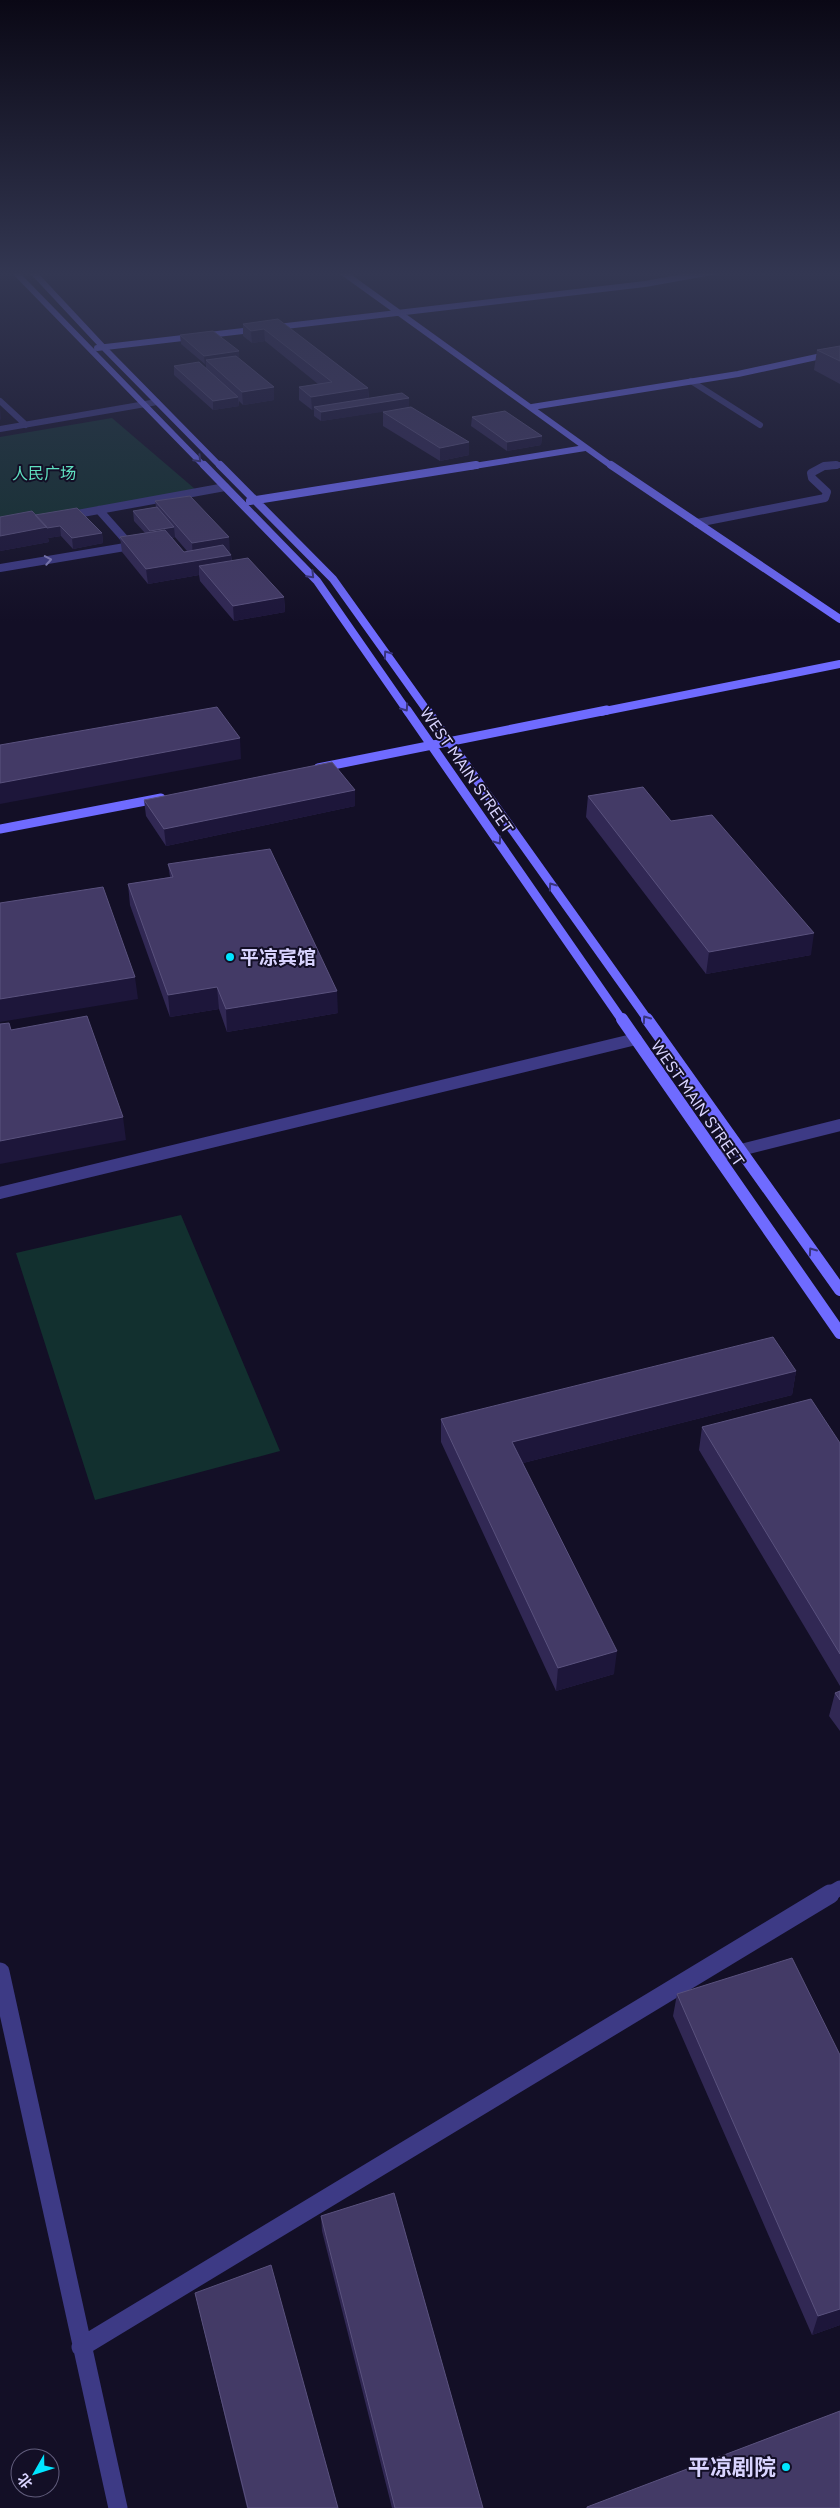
<svg xmlns="http://www.w3.org/2000/svg" width="840" height="2508" font-family="Figtree,'Noto Sans SC',sans-serif">
	<rect width="100%" height="100%" fill="#130f26"/>
	<path fill="#12302f" d="M112,418L195,489L0,526V437Z
		M181,1215L280,1451L95,1500L16,1253Z"/>
	<g fill="none" stroke-linecap="round" stroke-linejoin="round">
		<path stroke="#3d3a85" stroke-width="6" d="M691,381L760,425
			M823,467L840,465"/>
		<path stroke="#3d3a85" stroke-width="8" d="M697,523L825,498L827,492L812,478L811,473L824,466L836,465"/>
		<path stroke="#3d3a85" stroke-width="6" d="M0,401L26,425
			M0,429L157,402"/>
		<path stroke="#3d3a85" stroke-width="8" d="M66,516L225,487
			M0,568L131,546L99,510"/>
		<path stroke="#3d3a85" stroke-width="12" d="M717,1156L840,1125
			M0,1193L636,1039"/>
		<path stroke="#3d3a85" stroke-width="15" d="M828,1895L840,1888"/>
		<path stroke="#3d3a85" stroke-width="19" d="M0,1972L118,2508
			M81,2347L830,1894"/>
		<path stroke="#6f6bff" stroke-width="6" d="M14,271L205,467
			M32,271L103,347L221,467
			M341,271L613,467
			M97,348L645,284L717,271
			M532,407L738,374L840,352
			M468,467L585,448"/>
		<path stroke="#6f6bff" stroke-width="8" d="M204,465L317,581L408,712
			M220,465L333,579L428,712
			M611,465L840,619
			M250,501L476,465
			M600,712L840,664"/>
		<path stroke="#6f6bff" stroke-width="9" d="M407,710L622,1020
			M427,710L648,1020
			M318,768L607,710
			M0,829L161,798"/>
		<path stroke="#6f6bff" stroke-width="12" d="M622,1019L840,1333
			M647,1019L840,1290"/>
	</g>
	<path fill="#312854" fill-rule="evenodd" d="M278,319L368,388L369,398H409V407L469,455L440,461L383,426V412L398,409L321,421L314,416V410H312L299,400V387L318,384L265,341L252,343L243,336V324Z
		M180,335L239,358L274,387V400L243,405L239,401V406L213,410L174,375V366L206,369V365L181,344Z
		M840,346V384L814,370L817,350Z
		M472,417L542,436L541,445L507,451L471,426Z
		M155,501L230,552H229L231,555L232,561L284,597L285,612L234,621L200,581L199,575L148,584L122,552L120,537L145,533L134,521L133,511L156,507ZM175,537L187,551L184,552L172,538Z
		M0,517L102,533L103,543L73,549L61,536L48,538L49,542L0,551Z
		M355,790V806L166,846L146,816L144,800Z
		M588,796L811,955L706,974L586,817Z
		M168,864L338,1013L227,1032L219,1009L170,1017L130,905L128,884L170,877Z
		M796,1371L792,1395L523,1463L614,1674L556,1691L441,1442V1419Z
		M702,1427L840,1443V1686L699,1450Z
		M840,1691V1731L829,1716L835,1693Z
		M677,1994L840,2055V2325L812,2335L673,2016Z
		M321,2216L483,2508H392L322,2231Z
		M195,2293L338,2508H247Z"/>
	<path fill="#1d163a" d="M264,329L265,341L252,343L251,331Z
		M239,351V360H206V365H205L204,356Z
		M274,387V400L243,405L242,392Z
		M368,388L369,401L314,407V410H312L311,397Z
		M238,397L239,406L213,410V401Z
		M409,398V408L321,421V412Z
		M0,408L1,418L0,421Z
		M542,436L541,445L507,451V442Z
		M469,442V455L440,461V448Z
		M60,526L61,536L48,538L49,542L0,551V536L47,527Z
		M174,527L175,537L151,541L150,531Z
		M102,533L103,543L73,549L72,538Z
		M229,537L230,552L193,558L192,543Z
		M231,555L232,569L199,566V575L148,584L146,569Z
		M284,597L285,612L234,621L233,606Z
		M240,738L241,759L0,804V783Z
		M355,790V806L166,846L164,829Z
		M814,933L811,955L706,974L709,952Z
		M135,977L138,999L0,1022V999Z
		M217,987L219,1009L170,1017L168,995Z
		M337,991L338,1013L227,1032L226,1009Z
		M123,1117L126,1140L0,1164V1141Z
		M796,1371L792,1395L511,1466L512,1442Z
		M617,1651L614,1674L556,1691L558,1668Z
		M840,2309V2325L812,2335L818,2316Z"/>
	<path fill="#433a66" stroke="#5a527e" d="M278,319L368,388L311,397L299,387L332,382L264,329L251,331L243,324Z
		M213,331L239,351L204,356L180,335Z
		M840,346V361L817,350Z
		M236,356L274,387L242,392L206,360Z
		M199,362L238,397L213,401L174,366Z
		M402,393L409,398L321,412L314,407Z
		M411,407L469,442L440,448L383,412Z
		M505,411L542,436L507,442L472,417Z
		M190,496L229,537L192,543L155,501Z
		M157,507L174,527L150,531L133,511Z
		M77,508L102,533L72,538L60,526L47,528L35,515Z
		M32,511L47,527L0,536V517Z
		M165,530L184,552L223,545L231,555L146,569L120,537Z
		M248,558L284,597L233,606L199,566Z
		M217,707L240,738L0,783V745Z
		M332,762L355,790L164,829L144,800Z
		M643,787L671,821L712,815L814,933L709,952L588,796Z
		M270,849L337,991L226,1009L217,987L168,995L128,884L173,877L168,864Z
		M103,887L135,977L0,999V903Z
		M87,1016L123,1117L0,1141V1024L9,1023L11,1030Z
		M773,1337L796,1371L512,1442L617,1651L558,1668L441,1419Z
		M811,1399L840,1443V1654L702,1427Z
		M840,1691V1700L835,1693Z
		M792,1958L840,2055V2309L818,2316L677,1994Z
		M394,2193L483,2508H395L321,2216Z
		M271,2265L338,2508H248L195,2293Z
		M840,2411V2508H587V2507Z"/>
	<defs><path id="oneway-chevron" d="M-2-3.5L2.5 0L-2 3.5" fill="none" stroke-width="1.6" stroke-linecap="round" stroke-linejoin="round" transform="scale(1.25)"/></defs>
	<g stroke="#38347d">
		<use href="#oneway-chevron" transform="translate(198 459) rotate(46)"/>
		<use href="#oneway-chevron" transform="translate(311 575) rotate(46)"/>
		<use href="#oneway-chevron" transform="translate(387 654) rotate(-125)"/>
		<use href="#oneway-chevron" transform="translate(405 708) rotate(55)"/>
		<use href="#oneway-chevron" transform="translate(498 841) rotate(55)"/>
		<use href="#oneway-chevron" transform="translate(552 886) rotate(-125)"/>
		<use href="#oneway-chevron" transform="translate(646 1019) rotate(-125)"/>
		<use href="#oneway-chevron" transform="translate(812 1251) rotate(-125)"/>
	</g>
	<use stroke="#837fbc" href="#oneway-chevron" transform="translate(48 560) rotate(-10)"/>
	<linearGradient id="sky" x2="0" y2="1"><stop stop-color="#0a0815"/><stop offset="0.44" stop-color="#333752"/><stop offset="1" stop-color="#333752" stop-opacity="0"/></linearGradient>
	<rect width="840" height="622" fill="url(#sky)"/>
	<g fill="#00e5ff" stroke="#130f26" stroke-width="2">
		<circle cx="230" cy="957" r="5"/>
		<circle cx="786" cy="2467" r="5"/>
	</g>
	<g text-anchor="middle" stroke-width="4" stroke-linejoin="round" paint-order="stroke">
		<g font-size="16" fill="#5fe0c0" stroke="#130f26">
			<text x="44" y="479">人民广场</text>
		</g>
		<g font-size="16" fill="#d9d4ff" stroke="#130f26">
			<text transform="translate(467 770) rotate(55)" y="6">WEST MAIN STREET</text>
			<text transform="translate(698 1103) rotate(55)" y="6">WEST MAIN STREET</text>
		</g>
		<g font-size="19" font-weight="bold" fill="#d9d4ff" stroke="#130f26" text-anchor="start">
			<text x="240" y="964">平凉宾馆</text>
		</g>
		<g font-size="22" font-weight="bold" fill="#d9d4ff" stroke="#130f26" text-anchor="end">
			<text x="776" y="2475">平凉剧院</text>
		</g>
	</g>
	<g transform="translate(35 2473) rotate(231)"><circle r="24" fill="#130f26" stroke="#625e7d"/>
	<path d="M0-4L9 19L0 12L-9 19Z" fill="#00e5ff"/>
	<text y="-8" font-size="14" font-weight="bold" text-anchor="middle" fill="#d9d4ff">北</text>
	</g>
</svg>
